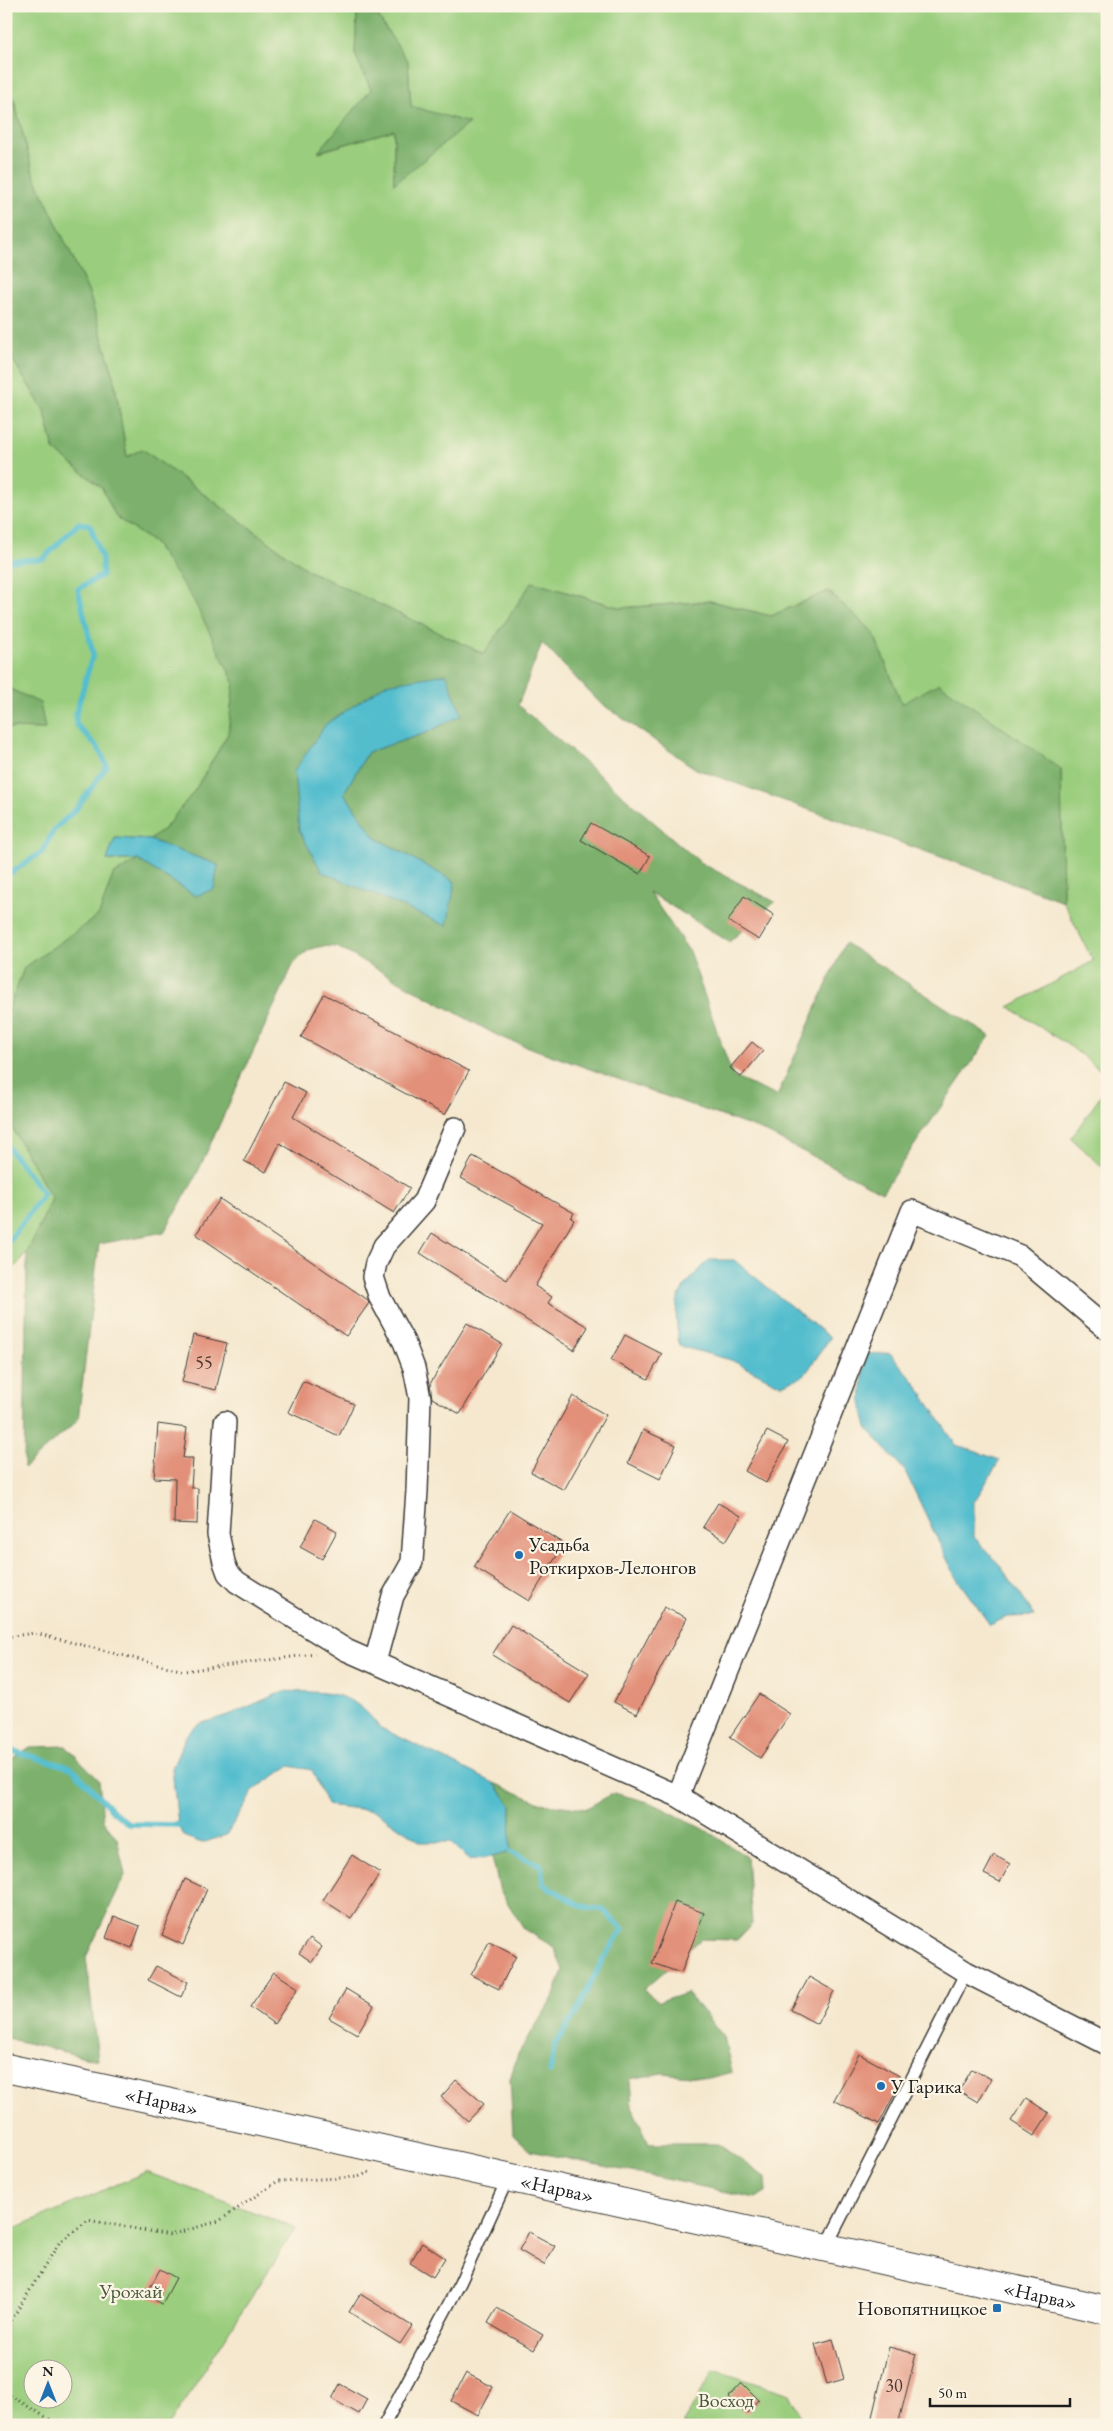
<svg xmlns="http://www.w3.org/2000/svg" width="1113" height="2431" font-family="'EB Garamond',serif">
	<rect width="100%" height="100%" fill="#fcf5e5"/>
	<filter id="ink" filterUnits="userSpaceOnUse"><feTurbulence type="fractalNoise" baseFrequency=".02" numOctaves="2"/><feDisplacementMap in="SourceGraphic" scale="10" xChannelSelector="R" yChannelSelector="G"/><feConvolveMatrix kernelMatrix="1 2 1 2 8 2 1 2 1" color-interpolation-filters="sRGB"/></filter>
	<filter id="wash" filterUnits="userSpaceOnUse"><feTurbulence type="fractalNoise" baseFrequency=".0096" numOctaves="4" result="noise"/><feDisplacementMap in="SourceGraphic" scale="20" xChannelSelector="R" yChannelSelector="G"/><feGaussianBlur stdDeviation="1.12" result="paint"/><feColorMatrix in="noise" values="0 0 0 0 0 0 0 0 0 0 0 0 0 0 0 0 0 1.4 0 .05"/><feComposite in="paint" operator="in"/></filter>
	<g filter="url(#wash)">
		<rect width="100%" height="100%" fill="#f5e8cf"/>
		<path fill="#9acd7d" stroke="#5b744c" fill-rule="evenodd" d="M6,6H330L357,13L355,54L371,90L319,152L394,130V183L411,106L408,62L371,6H1107V1075L1071,1047L1009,1007L1093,961L1063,901L1061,769L902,705L873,632L828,591L771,616L710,601L621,608L532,582L484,654L309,571L142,449L127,457L113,374L89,293L33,173L6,69Z
			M6,335L11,357L45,412L54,450L102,488L116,517L154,543L193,598L234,682L228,734L195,790L166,827L150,840L115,838L107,860H138L113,875L99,915L24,968L6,1016V728L45,729L39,703L6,687Z
			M1107,1087V1171L1071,1138Z
			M6,1117L52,1199L27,1253L6,1277Z
			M146,2172L296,2228L169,2425H6V2232ZM32,2368H62V2398H32Z
			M714,2370L790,2394L805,2425H682Z"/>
		<path fill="#7bb06c" stroke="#4c6644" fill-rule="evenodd" d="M330,6H371L408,62L411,106L469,123L394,184V130L318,152L371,90L355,54L357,14Z
			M6,69L33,173L89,293L113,374L127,457L142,449L309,571L484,654L532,582L621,608L710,601L771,616L828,591L873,632L902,704L939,683L1061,769L1063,901L696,769L599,702L542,643L518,705L701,863L775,902L729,942L649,892L689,951L733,1077L777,1096L845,943L990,1036L882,1192L761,1130L500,1037L337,947C314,945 308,948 293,965L193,1182L164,1232L99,1244L78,1420L24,1468L27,1253L52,1199L6,1117V1016L24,968L99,915L113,875L138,860L196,896L218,865L150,840L166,827L195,790L228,734L234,682L193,599L154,543L116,517L102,488L54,450L45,412L11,357L6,335ZM386,684L426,733L368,752L344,793L376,838L455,882L299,830Z
			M6,687L40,703L45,729L6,728Z
			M66,1746L99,1780L103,1820L117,1838L125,1875L86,1957L98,2060L6,2038V1763L30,1747Z
			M494,1783L540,1803L585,1809L614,1793L652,1803L704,1829L747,1857L752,1924L737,1940L701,1939L643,1990L659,2002L687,1993L724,2037L732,2072L709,2078L662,2073L630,2079L632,2107L649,2144H718L766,2178L767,2191L756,2198L531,2151L513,2134L510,2079L518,2054L553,1998L563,1970L554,1947L525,1930L500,1891L492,1857L510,1851L511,1805Z"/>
		<path fill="#53bdce" stroke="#386c75" d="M446,674L462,715L426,733L368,752L344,793L376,838L455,882L447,926L322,872L299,830L294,771L326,724L386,684Z
			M115,838L150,840L218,865L214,889L196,896L138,860H107Z
			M709,1260H734L830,1338L804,1376L781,1385L731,1360L679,1346C673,1295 674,1296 709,1260Z
			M890,1353L916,1384L956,1445L1000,1460L974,1502V1537L999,1564L1035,1616L1007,1617L990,1625L955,1576L905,1471L867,1428L861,1402L865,1354Z
			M284,1691C327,1693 352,1689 379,1727L494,1783L511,1805L510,1852L492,1857L469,1860L451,1842H421L375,1811L327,1805L312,1770L289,1766L254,1790L226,1835L202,1843L183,1836L178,1825L172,1768L187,1734L199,1724L234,1713Z"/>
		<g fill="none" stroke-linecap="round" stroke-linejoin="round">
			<path stroke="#53bdce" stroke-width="5.5" d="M6,561L43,559L79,523L90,525L102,559V575L78,589L93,654L76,713V724L99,749L107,766L77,808L54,830L42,852L6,876
				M6,980L8,984L6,985
				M6,1145L44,1194L6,1245
				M6,1749L72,1768L114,1812L129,1824L178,1825
				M510,1852L541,1865L543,1884L581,1906L603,1910L623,1929L602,1961L575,2015L555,2044L550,2072"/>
		</g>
		<g id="blocks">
			<path fill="#e29079" d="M591,823L650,856L640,874L581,840Z
				M744,896L774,915L759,940L728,921Z
				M324,994L469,1071L445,1115L301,1037Z
				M752,1042L763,1051L741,1077L730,1068Z
				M284,1082L306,1093L293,1117L410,1188L394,1213L280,1143L266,1172L244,1161Z
				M473,1156L574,1213L571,1218L574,1220L535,1286L552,1297L548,1303L588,1327L574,1350L420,1253L432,1233L507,1280L542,1223L461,1178Z
				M220,1199L368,1300L369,1303L346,1336L196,1234Z
				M467,1323L502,1344L460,1414L432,1398L430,1384Z
				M193,1335L227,1343L216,1390L182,1382Z
				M625,1335L662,1354L648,1379L611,1360Z
				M303,1381L354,1404L339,1436L288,1412Z
				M573,1396L606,1415L564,1490L531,1472Z
				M158,1424L187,1428L183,1458H193L191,1488H198L197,1524L174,1523L175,1479L154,1478Z
				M643,1430L676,1445L660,1479L628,1463Z
				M767,1431L788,1442L766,1483L745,1471Z
				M718,1503L741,1516L726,1541L703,1527Z
				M510,1510L564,1544L529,1601L474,1567Z
				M315,1519L337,1531L322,1559L300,1547Z
				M664,1607L687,1618L637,1714L614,1702Z
				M511,1625L589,1673L570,1703L492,1655Z
				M759,1694L790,1714L760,1758L730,1737Z
				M352,1855L380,1873L351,1918L323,1900Z
				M994,1855L1010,1864L1000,1882L984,1874Z
				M185,1879L207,1889L183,1945L162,1935Z
				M675,1902L704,1913L681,1973L652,1963Z
				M114,1916L140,1926L132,1948L106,1938Z
				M310,1938L322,1947L312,1962L299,1953Z
				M489,1942L516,1956L499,1989L471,1975Z
				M156,1966L188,1982L181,1997L148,1980Z
				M274,1972L298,1988L274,2024L250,2007Z
				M809,1977L834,1991L817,2024L791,2010Z
				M346,1989L374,2006L357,2034L329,2018Z
				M859,2054L903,2078L879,2124L834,2100Z
				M972,2069L991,2079L978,2102L959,2091Z
				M456,2080L484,2104L468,2121L441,2097Z
				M1026,2098L1049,2113L1034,2136L1011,2121Z
				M529,2232L555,2246L544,2265L519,2250Z
				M422,2243L445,2258L433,2277L410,2263Z
				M160,2269L176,2278L162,2304L146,2295Z
				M360,2294L412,2326L400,2344L349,2312Z
				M497,2308L543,2335L534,2350L488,2323Z
				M833,2339L844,2379L827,2384L815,2344Z
				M889,2347L916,2354L898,2425H870Z
				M466,2373L493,2387L478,2415L451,2401Z
				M742,2383L759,2400L746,2414L729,2397Z
				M340,2384L367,2399L359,2414L332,2399Z"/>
		</g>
	</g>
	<g filter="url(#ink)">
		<use href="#blocks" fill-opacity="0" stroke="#3d3b37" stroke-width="1"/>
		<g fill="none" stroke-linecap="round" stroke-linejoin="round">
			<defs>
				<path id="service" d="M826,2247L966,1972
					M384,2425L460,2283L508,2178"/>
				<path id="minor" d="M225,1422L218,1534L224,1562L228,1573L237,1582L346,1650L678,1796L966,1972L1107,2044
					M375,1662L393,1596L412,1562L417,1491L420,1398L414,1368L404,1342L380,1298L373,1277L376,1263L384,1246L424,1201L455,1128
					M678,1796L912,1211L1020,1256L1107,1329"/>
				<g id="trunk">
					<path id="s1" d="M6,2068L246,2119L1107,2310"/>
				</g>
			</defs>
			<use href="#service" stroke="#3d3b37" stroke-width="14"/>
			<use href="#minor" stroke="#3d3b37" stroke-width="24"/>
			<use href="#trunk" stroke="#3d3b37" stroke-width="30"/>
			<path stroke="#3d3b37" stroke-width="3" stroke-dasharray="1 4" stroke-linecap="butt" d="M6,1637L35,1633L184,1671L315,1654
				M6,2329L59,2243L88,2220L170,2235L219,2221L278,2181L358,2177L372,2171
				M6,2393L59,2425"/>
			<use href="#service" stroke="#fff" stroke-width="11"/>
			<use href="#minor" stroke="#fff" stroke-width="21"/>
			<use href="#trunk" stroke="#fff" stroke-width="28"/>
		</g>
	</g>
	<g fill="#1f6fb2" stroke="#fcf5e5" stroke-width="2">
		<circle cx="519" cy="1555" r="5"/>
		<circle cx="881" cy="2086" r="5"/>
		<rect x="992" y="2303" width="10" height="10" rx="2.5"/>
	</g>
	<g text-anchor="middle" stroke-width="4.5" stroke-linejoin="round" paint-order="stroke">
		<g font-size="18" fill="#4e3933">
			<text x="204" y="1369">55</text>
			<text x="894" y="2392">30</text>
		</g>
		<g font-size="20" fill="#1c1c1c" stroke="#fcf5e5" text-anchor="start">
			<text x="529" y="1551">Усадьба<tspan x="529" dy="23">Роткирхов-Лелонгов</tspan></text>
			<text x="891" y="2093">У Гарика</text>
			<text x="987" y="2315" text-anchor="end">Новопятницкое</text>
		</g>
		<g font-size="20" fill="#1c1c1c" stroke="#fcf5e5">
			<text dy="7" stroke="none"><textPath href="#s1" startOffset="159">«Нарва»</textPath></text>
			<text dy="7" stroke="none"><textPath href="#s1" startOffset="564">«Нарва»</textPath></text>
			<text dy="7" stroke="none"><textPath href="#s1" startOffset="1059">«Нарва»</textPath></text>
		</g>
		<g font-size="20" fill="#485a3e" stroke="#fcf5e5">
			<text x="131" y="2298">Урожай</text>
			<text x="726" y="2407">Восход</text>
		</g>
	</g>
	<rect width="1113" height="2431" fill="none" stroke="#fcf5e5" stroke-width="25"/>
	<g transform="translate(48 2384)"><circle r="24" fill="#fcf5e5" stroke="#a29e95"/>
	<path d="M0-4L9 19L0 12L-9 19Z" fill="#1f6fb2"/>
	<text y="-8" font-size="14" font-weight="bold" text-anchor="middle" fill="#1c1c1c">N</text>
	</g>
	<path d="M930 2398v8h140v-8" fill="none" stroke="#1c1c1c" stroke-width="2.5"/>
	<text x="938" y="2398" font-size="15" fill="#1c1c1c" stroke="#fcf5e5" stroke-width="4" paint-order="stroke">50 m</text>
</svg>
